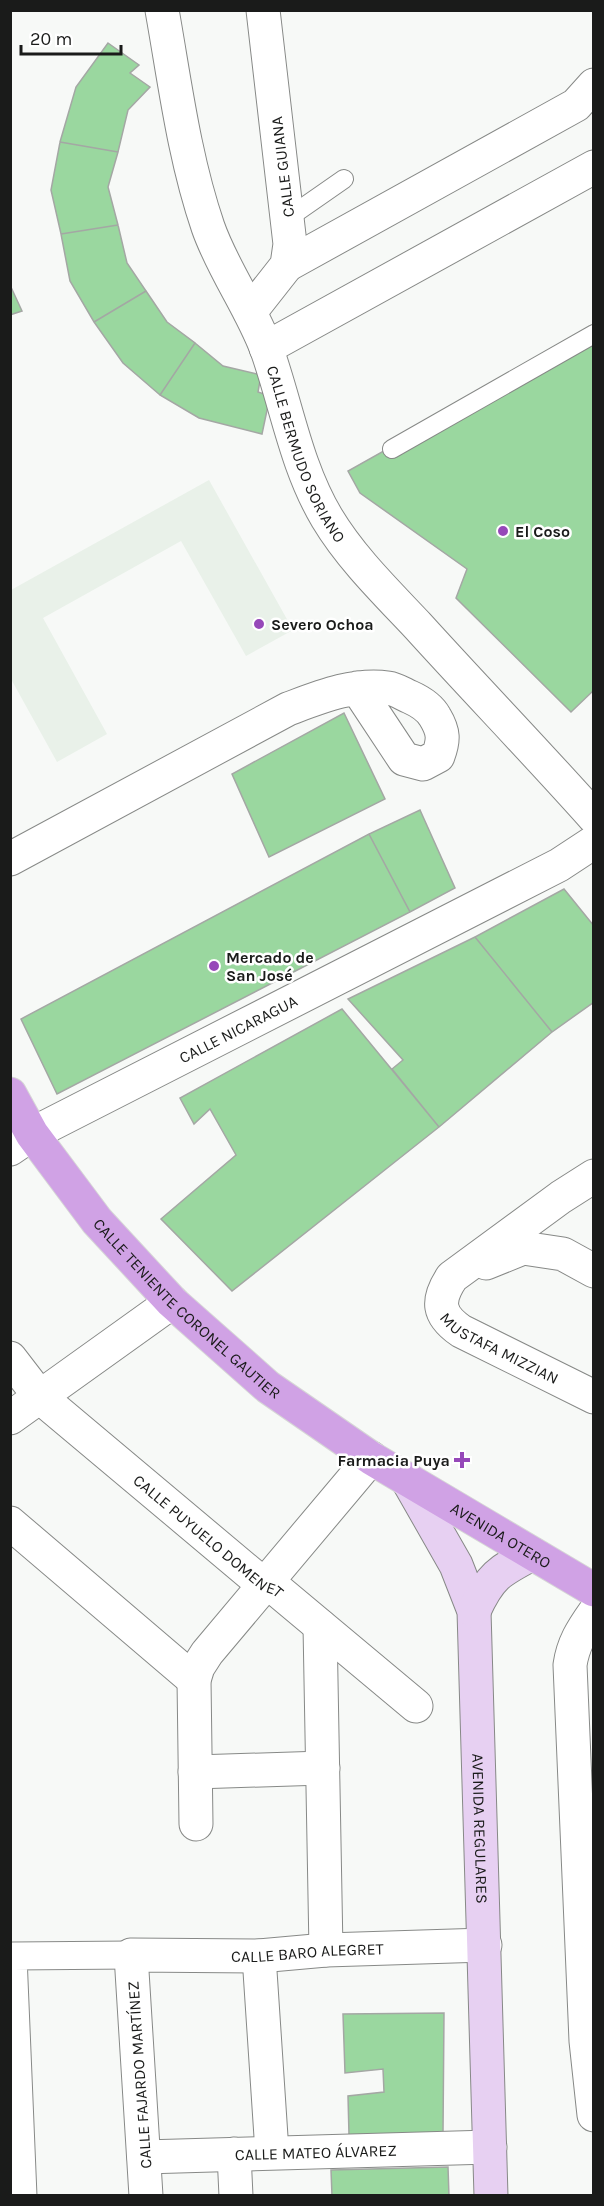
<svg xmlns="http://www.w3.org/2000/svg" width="604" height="2206" font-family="Karla,sans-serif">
	<rect width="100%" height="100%" fill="#f7f9f7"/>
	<path fill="#e9f1e9" d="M209,480L293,630L246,656L181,541L43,618L107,734L57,762L11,679V590Z"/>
	<path fill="#9ad79f" stroke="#a4a7a4" stroke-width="1.5" d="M108,43L139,65L130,73L150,87L128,110L118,152L60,142L76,87Z
		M60,142L118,152L108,187L118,225L61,234L51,190Z
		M118,225L127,263L146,291L94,322L70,281L61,234Z
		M10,285L22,311L10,315Z
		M146,291L167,322L195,343L160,395L123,363L94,322Z
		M594,333V690L571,712L456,598L467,569L360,493L348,471Z
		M195,343L223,366L261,375L258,392L270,396L262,434L199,418L160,395Z
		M344,713L385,799L269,857L232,774Z
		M420,810L455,888L410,912L369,834Z
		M369,834L410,912L57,1094L21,1019Z
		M564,889L594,926V1002L552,1032L475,937Z
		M475,937L552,1032L439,1127L392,1069L403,1060L348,999Z
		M342,1009L439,1127L232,1291L161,1219L236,1155L210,1109L194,1124L180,1098Z
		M444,2013L443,2134L349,2135L348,2096L384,2092L383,2069L345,2073L343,2014Z
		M448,2167L449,2196H332L331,2170Z"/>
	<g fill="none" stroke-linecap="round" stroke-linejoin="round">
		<defs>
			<path id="service" d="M288,218L344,179
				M392,449L594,334"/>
			<path id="pedestrian" d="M23,2196L13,1956L131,1955"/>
			<g id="minor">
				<path id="s1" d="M162,10C175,83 184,157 208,227C223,270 251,307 267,350C287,407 296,466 327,518C351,558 386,592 418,626C476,690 536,752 594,817"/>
				<path d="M287,265L576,105L594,85"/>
				<path d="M250,312L287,265L290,244L263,10"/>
				<path d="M266,348L594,167"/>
				<path d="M10,859L288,709C320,697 354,683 388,688C396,689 403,694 410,697C419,701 430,708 435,717C444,732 444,740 438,756L423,764L404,759L357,688"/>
				<path id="s2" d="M10,1149L32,1134L559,865L594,842"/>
				<path id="s3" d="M594,1176L561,1197L452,1277C436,1301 438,1315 461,1331L594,1397"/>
				<path d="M486,1263L523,1248L563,1254L594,1271"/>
				<path id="s4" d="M10,1358L40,1397L264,1585L276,1589L416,1706"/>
				<path d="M10,1418L172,1302"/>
				<path d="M10,1523L194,1680"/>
				<path d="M594,1613C582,1630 573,1644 570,1665L586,2041L594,2115"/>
				<path d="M320,1626L326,1950"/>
				<path d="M195,1772L323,1768"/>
				<path d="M196,1824L194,1680L198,1667L207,1653L371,1458"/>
				<path d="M259,1956L272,2152"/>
				<path d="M234,2154L236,2196"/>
				<path id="s5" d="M144,2157L490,2147"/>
				<path id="s6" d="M146,2196L131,1955L259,1956L326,1950L485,1945"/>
			</g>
			<g id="secondary">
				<path id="s7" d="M407,1479L456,1565L474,1611L491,2196"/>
				<path d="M474,1611C490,1576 499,1571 532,1554"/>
			</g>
			<g id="primary">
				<path id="s8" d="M10,1094L32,1134L97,1221L172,1302L268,1387L371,1458L594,1590"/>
			</g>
		</defs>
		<use href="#service" stroke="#878987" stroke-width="20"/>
		<use href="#pedestrian" stroke="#878987" stroke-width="29"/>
		<use href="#minor" stroke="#878987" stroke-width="35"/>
		<use href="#secondary" stroke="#878987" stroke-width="35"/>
		<use href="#primary" stroke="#d6d6d6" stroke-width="35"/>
		<use href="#service" stroke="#fff" stroke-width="18"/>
		<use href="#pedestrian" stroke="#fff" stroke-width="27"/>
		<use href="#minor" stroke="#fff" stroke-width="33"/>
		<use href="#secondary" stroke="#e7d0f2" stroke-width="33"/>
		<use href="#primary" stroke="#d0a2e5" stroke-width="33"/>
	</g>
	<g fill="#9648b9" stroke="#fff" stroke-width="2">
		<circle cx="503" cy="531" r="6"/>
		<circle cx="259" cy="624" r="6"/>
		<circle cx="214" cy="966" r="6"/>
		<path d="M459 1451h6v6h6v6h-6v6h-6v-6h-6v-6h6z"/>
	</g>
	<g text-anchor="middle" stroke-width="5" stroke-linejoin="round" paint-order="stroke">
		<g font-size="16" fill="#1a1b1a" stroke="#fff">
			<text transform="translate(282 167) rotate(-97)" y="6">CALLE GUIANA</text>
			<text dy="6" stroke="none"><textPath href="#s1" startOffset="470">CALLE BERMUDO SORIANO</textPath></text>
			<text dy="6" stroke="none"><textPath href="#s2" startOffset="258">CALLE NICARAGUA</textPath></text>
			<text dy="6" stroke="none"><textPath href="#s8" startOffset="280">CALLE TENIENTE CORONEL GAUTIER</textPath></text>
			<text dy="6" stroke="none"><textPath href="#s3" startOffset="280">MUSTAFA MIZZIAN</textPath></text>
			<text dy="6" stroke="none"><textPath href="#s8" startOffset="669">AVENIDA OTERO</textPath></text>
			<text dy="6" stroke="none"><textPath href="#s4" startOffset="268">CALLE PUYUELO DOMENET</textPath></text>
			<text dy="6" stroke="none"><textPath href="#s7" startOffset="366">AVENIDA REGULARES</textPath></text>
			<text dy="6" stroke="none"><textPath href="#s6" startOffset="418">CALLE BARO ALEGRET</textPath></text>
			<text transform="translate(139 2075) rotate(-94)" y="6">CALLE FAJARDO MARTÍNEZ</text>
			<text dy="6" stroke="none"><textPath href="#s5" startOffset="172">CALLE MATEO ÁLVAREZ</textPath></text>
		</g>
		<g font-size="16" font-weight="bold" fill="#1a1b1a" stroke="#fff" text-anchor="start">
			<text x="515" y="537">El Coso</text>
			<text x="271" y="630">Severo Ochoa</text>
			<text x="226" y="963">Mercado de<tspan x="226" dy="18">San José</tspan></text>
			<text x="450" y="1466" text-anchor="end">Farmacia Puya</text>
		</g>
	</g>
	<rect width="604" height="2206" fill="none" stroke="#1a1b1a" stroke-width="24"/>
	<path d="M21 45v9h100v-9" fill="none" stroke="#1a1b1a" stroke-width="3"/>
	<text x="30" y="45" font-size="18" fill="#1a1b1a" stroke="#ffffff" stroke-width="4.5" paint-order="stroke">20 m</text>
</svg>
